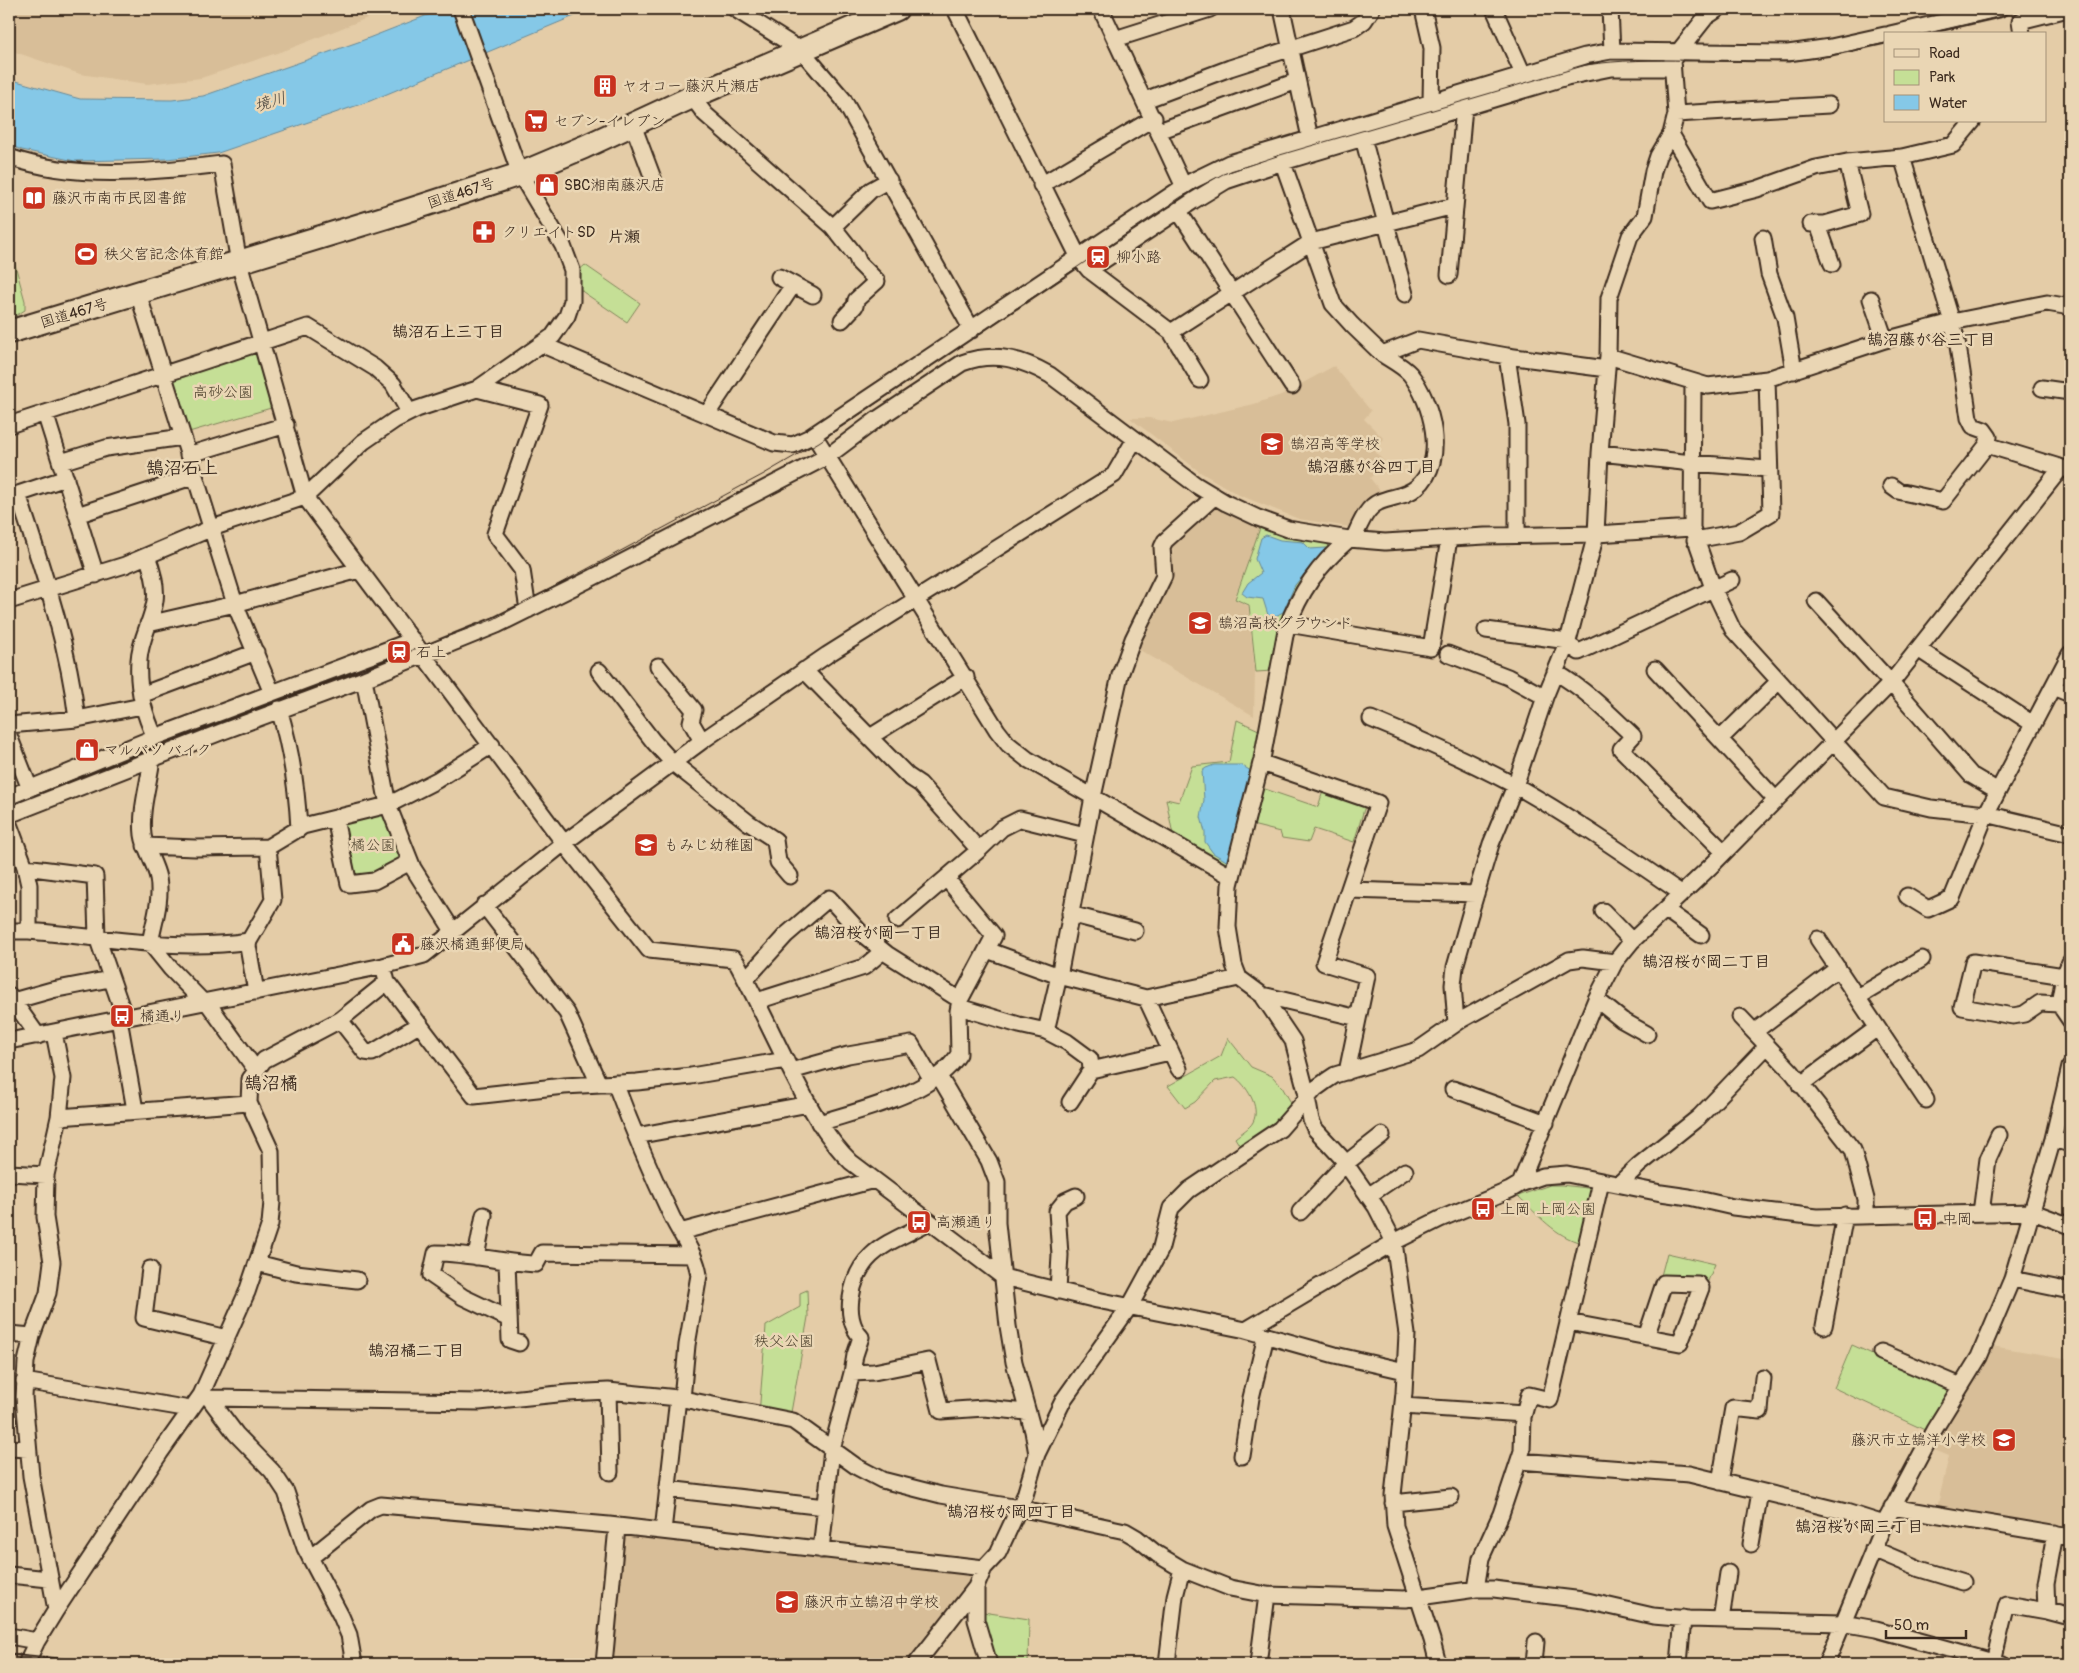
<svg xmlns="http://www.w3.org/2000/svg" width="2079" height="1673" font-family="Pangolin,'Klee One',sans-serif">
	<rect width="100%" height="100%" fill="#e4cca7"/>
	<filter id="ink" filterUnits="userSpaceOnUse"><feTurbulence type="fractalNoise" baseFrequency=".02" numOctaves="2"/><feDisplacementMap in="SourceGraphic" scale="10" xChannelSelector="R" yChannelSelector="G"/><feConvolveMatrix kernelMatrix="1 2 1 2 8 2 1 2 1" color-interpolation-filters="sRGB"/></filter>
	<g filter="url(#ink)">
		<path fill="#d8be98" d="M9,9H390L289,49L201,78L147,84L80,74L9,50Z
			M1334,366L1371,411L1364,419L1384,439L1373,449L1385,463L1370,478L1384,496L1356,528L1299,519L1239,495L1200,472L1130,418H1149L1173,423L1254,404L1281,395Z
			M1216,507L1260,528L1234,599L1248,606L1255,672L1254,716L1138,649L1172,577L1173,545Z
			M1992,1346L2070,1359V1530L1937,1508L1949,1456L1932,1449Z
			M624,1532L973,1572L976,1582L911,1664H608L619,1535Z"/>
		<path fill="#c5df96" stroke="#80845a" d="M9,260L14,261L25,301V310L17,315L9,318Z
			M585,265L640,303L627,322L583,292L579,287L578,271Z
			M258,351L271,408L189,432L173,377Z
			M1260,528L1285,536L1334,545L1311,568L1300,584L1273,671L1256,672L1249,605L1235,599Z
			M1237,720L1261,731L1228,867L1173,835L1166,799L1179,802L1192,766L1229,762Z
			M1262,788L1318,807L1323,791L1365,806L1354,842L1314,829L1309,842L1282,838L1280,832L1252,825Z
			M386,813L403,858L373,875L355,878L342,825Z
			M1228,1038L1251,1067L1272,1076L1282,1087L1293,1106L1270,1131L1240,1146L1235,1138C1241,1133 1250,1128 1253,1122C1261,1107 1246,1085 1235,1077L1215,1081L1195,1102L1185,1108L1168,1086L1221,1056Z
			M1550,1185H1561L1596,1189L1582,1243C1556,1237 1537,1214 1518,1196Z
			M1667,1253L1715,1264L1706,1286L1671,1292L1657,1291Z
			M807,1290L808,1317L790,1418L759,1415L766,1326L800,1307V1293Z
			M1852,1345L1952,1389L1927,1431L1834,1388Z
			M983,1612L1029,1619L1028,1664H996L983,1621Z"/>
		<path fill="#85c8e7" stroke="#678997" d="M443,9H591L370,101L218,153L167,159L75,161L22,150L9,145V79L80,99L172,100L203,96L361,41Z
			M1266,535L1280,540L1303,542L1310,549L1326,548L1295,585L1283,612L1274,617L1268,615L1263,599L1247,597L1242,593L1248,583L1261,573L1255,559L1261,538Z
			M1214,765H1241L1251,771L1228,862L1213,853L1205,842V832L1201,817L1204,800L1202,771L1206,768Z"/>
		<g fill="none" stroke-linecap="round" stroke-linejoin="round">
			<defs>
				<path id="minor" d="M735,9L802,51L843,99L972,330
					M955,9L1079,258L1089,270L1171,332L1311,242L1454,206
					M1101,9L1184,187
					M1282,9L1310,138
					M1423,9L1432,48L1431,101
					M1494,9L1523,74
					M1610,9L1612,51
					M1890,34L1999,9
					M2022,34L2020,21L2068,9
					M1115,39L1210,9
					M692,97L705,114L833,227L856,256L859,263L877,281L856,300L855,306L842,320
					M1145,100L1230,68L1354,28L1364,21L1372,9
					M1676,114L1829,105
					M633,125L654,181
					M1159,131L1297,81
					M1671,134L1710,201L1757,189L1816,168L1847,162L1902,157L1953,145L1973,121
					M1363,138L1405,294
					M1279,152L1333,304L1352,325L1382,354L1418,340L1507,356L1607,369
					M9,157C77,181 152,172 222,164L239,263L305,497L564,843L649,950L734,959L737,963C754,995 769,1027 785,1059C804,1096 821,1133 851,1162L1003,1277L1097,1300L1246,1330L1394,1242L1440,1219L1510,1190L1520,1184L1543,1176L1567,1174L1661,1193L1689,1197L1733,1207L1817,1217L2033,1212L2070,1226
					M1902,157L1952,322L1958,346L1969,418L1973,426L1984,430L1989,437L1987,445L2069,470
					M1041,185L1154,118
					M1178,210L1292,386
					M1811,224H1825L1860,214L1847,162
					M1818,225L1832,264
					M833,227L871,190L889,180
					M1763,238L1769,274L1785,318L1794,371
					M1089,270L1193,201L1226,181L1283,162L1567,77L1611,68H1672
					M1449,275L1464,107
					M779,277L813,295
					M138,293L235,604L272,693
					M1871,299L1885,340
					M1171,332L1200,380
					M543,345L774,443L793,445L810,437L1192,181L1229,163L1585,56L1612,51L1788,53L1831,47L1885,35
					M1507,356L1517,424V535
					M1608,356L1708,386L1767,379L1885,340L1952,322L2047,303L2070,307
					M1693,382L1692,528L1713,588L1733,630L1884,797L1931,808L1986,814L2070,834
					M2042,388L2070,392
					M477,389L540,405L495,534L522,570L528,610
					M45,413L96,575
					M707,414L793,285
					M9,425L308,327L375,368L393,384L409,412
					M814,435L997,730L1008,744L1027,759L1232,877
					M1600,453L1692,463L1768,469
					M188,455L286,425
					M61,462L106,448L183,437
					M66,478L18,494C42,568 68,642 77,719
					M1891,486L1898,491L1943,501L1987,445
					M77,515L195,476
					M1349,539C1318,566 1300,591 1286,630L1262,759L1230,885L1228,927L1234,965L1239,978L1262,995L1293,1041L1306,1091L1311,1120L1315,1129L1341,1157L1376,1207L1394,1242L1407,1334L1404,1393L1393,1495L1395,1526L1432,1640L1438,1664
					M1353,539C1359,528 1365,508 1379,502C1392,496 1406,497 1417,487C1448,460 1432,402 1410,374C1403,366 1391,360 1382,354
					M1695,540L1739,532L1771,513L1767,379
					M147,556C152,569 157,587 155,601C152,621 140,639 139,660C137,688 143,712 155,737
					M9,601L125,565L212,528L305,497L363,442L395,420L417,409L477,389L553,336L567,316L572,301V270L563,246L520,174L461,9
					M1816,601L1891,683L1971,775L1998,791
					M148,624L235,604L359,570
					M1288,624L1431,648L1449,539
					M1486,630L1568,641
					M1567,644L1579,652L1732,580
					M1918,649L2033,724
					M1448,654L1508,677L1545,697
					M658,666L694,710L691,722L702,741
					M1655,669L1776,800
					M804,670L888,756L908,776L920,784L979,850L897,920
					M599,671L653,741L673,763L749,823L775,840L778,862L790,876
					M1555,672C1585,689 1608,712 1633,736L1621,749L1724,852
					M364,679L388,805L413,868L453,931
					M2053,687L2070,694
					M141,695L256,652
					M279,709C291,749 297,787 299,829
					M1371,719C1420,739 1469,761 1516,786C1573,818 1627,856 1681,893
					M9,725L77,719L142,706
					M9,736L30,789
					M870,737L966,677
					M1720,739L1778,682
					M152,758C149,784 140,809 143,835C145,850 155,863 158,878C162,899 154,922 150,943L171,969L203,1002
					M1262,763L1378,803L1324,963L1367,976L1347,1072
					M9,797L155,737L413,640
					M9,815L221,732L364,679L497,625L588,580L828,456L876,420L962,363C994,351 1022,359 1050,375L1196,485L1226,503L1258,518L1288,529L1349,539L1385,542L1485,536L1596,534L1692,528
					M335,819L349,884L374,881L410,862
					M9,824L25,867L29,885V931
					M145,846L195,848L268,847L303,826L388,805L437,780L492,745
					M979,850L1002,828L1020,819L1085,835
					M25,867L95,876L97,937L125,1018
					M1349,890L1476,894
					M1907,896L1928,909L1952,898L1986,814L2070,654
					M484,905L567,1013L599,1084
					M1666,910L1701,935
					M1603,911L1632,941
					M1070,914L1135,931
					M9,931H29C102,937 177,952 249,941
					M1818,939L1926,1100
					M987,950L1059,976L1146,998L1239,978
					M2070,962L2064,976L2059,1004L2070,1020
					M746,979L786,935L829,898L861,933L887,954L960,1000
					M387,982L474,1096L564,1086L637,1082L691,1076L786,1060
					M256,992L248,946L249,941L273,900L268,847
					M9,995L38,1036
					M1262,995L1358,1018
					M1858,997L1922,959
					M1146,998L1179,1069
					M1596,999L1622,1020L1647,1034
					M13,1001L52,990L110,979
					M757,1001L864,967L883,951
					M207,1002L256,1070
					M2059,1004L2040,1003L2024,1014L2013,1016L1962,1007L1973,962L2064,976
					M959,1007L1019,1025L1046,1031L1067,1042L1090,1059L1091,1070L1070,1102
					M1740,1017L1792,1072L1853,1150L1866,1199V1215
					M119,1019L135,1110
					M340,1020L365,1052L372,1053L420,1024
					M1456,1023L1453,985L1455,967L1472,907L1491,844L1515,786L1545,697L1568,641L1596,534L1600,453L1608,356L1609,298L1630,236L1645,216L1653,171L1658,156L1671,134L1676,114L1672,60L1706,17L1718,9
					M1046,1031L1059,976L1093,797L1120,675L1133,639L1164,576L1162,547L1165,541L1215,496
					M1754,1032L1838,968
					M54,1033L63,1078L59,1117L46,1175L45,1217L52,1262L48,1293L32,1336L26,1362L24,1397L31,1476L56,1610
					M9,1041L383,966L424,955L564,843L702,741L827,655L1114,475L1135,439
					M1091,1070L1170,1052
					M791,1071L848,1055L911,1044L932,1080
					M939,1076L989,1161L997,1182V1223L1008,1326L1014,1362L1033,1431L1037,1454
					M615,1083C632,1128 651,1173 672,1217C681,1236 696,1254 699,1275L687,1345L682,1399
					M1800,1085L1877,1028
					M1453,1089L1546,1123
					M59,1117L249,1103
					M819,1123C863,1109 934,1094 959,1054L958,1011L960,1000L994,936L946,878
					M636,1136L809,1104
					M2053,1139L2070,1144
					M9,1173L46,1175
					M1520,1184L1596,999L1615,962L1632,941L1711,866L1891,683L2061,468
					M1619,1184L1639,1165L1699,1117L1767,1046
					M1368,1196L1405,1171
					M1300,1212L1345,1164L1382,1135
					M1981,1213L1988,1159L1999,1135
					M680,1232L874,1180
					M476,1257L484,1215
					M507,1262L510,1340L519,1343
					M257,1263L296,1273L357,1280
					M150,1269L144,1318L227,1338
					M2012,1279L2070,1291
					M1058,1291L1060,1255L1057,1211L1065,1201L1076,1196
					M509,1319L463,1297L431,1275L436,1253C470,1253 503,1263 536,1264L542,1253L693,1255
					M1568,1322L1680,1343L1701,1288L1698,1284L1664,1283L1646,1337
					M1824,1326L1845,1215
					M1246,1330L1335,1355L1405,1371
					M9,1334L32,1336
					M1881,1352L1961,1386
					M852,1373L874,1372L928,1361L941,1411L984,1408L1027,1412
					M24,1381L190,1409
					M608,1391L610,1472
					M201,1395L209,1398L479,1402L568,1393L608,1391L678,1398L793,1421L857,1467L882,1480L941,1495L1019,1508L1125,1531L1137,1538L1157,1554L1182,1569L1230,1588L1267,1595L1405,1599L1476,1589H1494L1583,1600L1653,1616L1689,1619L1842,1623L1876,1629L2003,1664
					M209,1398L236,1434L272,1471L286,1492L305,1548L341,1616L349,1635L354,1664
					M1403,1406L1524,1414
					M9,1448L28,1449
					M1242,1456L1251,1398L1266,1336
					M1519,1461L1689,1474L1846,1512L1884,1524
					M1720,1482L1733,1408L1760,1411L1763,1378
					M667,1489L825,1507
					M1393,1503L1451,1497
					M1892,1507L2070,1537
					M663,1531L678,1398
					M1751,1544L1760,1492
					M1873,1549L1920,1569L1963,1582
					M821,1550L832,1449L852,1373L855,1355L861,1337C851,1327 849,1311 851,1298C858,1249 891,1243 929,1222
					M310,1558L371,1509L381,1505L609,1525L984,1568
					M9,1575L49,1579
					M976,1587V1620L989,1664
					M1476,1589L1481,1558L1501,1514L1522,1451L1523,1417L1529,1395L1550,1400L1601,1182
					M2047,1611L2070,1617
					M1721,1620L1728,1573
					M9,1636L37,1641
					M1993,1661L2007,1604L2047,1611L2046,1583L2055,1534
					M26,1664L37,1641L56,1610L160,1453L201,1395L247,1292L270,1224L272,1202L271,1151L249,1103L250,1079L264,1060L340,1020L387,982L383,966
					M604,1664L617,1527
					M916,1664L976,1587L984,1568L998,1553L1025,1495L1037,1454L1064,1399L1130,1306L1160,1251L1171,1208L1189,1190L1280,1129L1315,1089L1326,1081L1335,1075L1418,1050L1461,1020L1569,960L1583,958L1615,962
					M1167,1664L1175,1596L1182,1569
					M1258,1664L1267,1595
					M1534,1664L1536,1642
					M1679,1664L1683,1618
					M1826,1664L1884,1524L1934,1430L1979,1357L2012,1279L2053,1139L2070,1067"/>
				<path id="highway" d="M9,332L403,212L520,174L584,147L692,97L897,9"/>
			</defs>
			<use href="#minor" stroke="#3b2a1e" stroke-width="19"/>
			<use href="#highway" stroke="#3b2a1e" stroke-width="26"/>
			<use href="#minor" stroke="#ead6b4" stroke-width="15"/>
			<use href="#highway" stroke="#ead6b4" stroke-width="22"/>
			<path stroke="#3b2a1e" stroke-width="1" d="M1924,34L2032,9
				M9,805L158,746L494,619L764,474L819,442L1181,197L1223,174L1280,155L1586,65C1653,55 1721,64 1788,61C1821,59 1853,50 1885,43"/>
			<path stroke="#3b2a1e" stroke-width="3" d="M9,1654L109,1664"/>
		</g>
	</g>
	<defs>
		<symbol id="building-square" viewBox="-11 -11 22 22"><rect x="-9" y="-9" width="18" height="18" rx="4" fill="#c8321e" stroke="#ead6b4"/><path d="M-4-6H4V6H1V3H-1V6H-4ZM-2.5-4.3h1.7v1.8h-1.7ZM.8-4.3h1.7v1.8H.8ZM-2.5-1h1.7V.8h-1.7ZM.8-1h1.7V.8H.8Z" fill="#fff"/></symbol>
		<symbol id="supermarket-square" viewBox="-11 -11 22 22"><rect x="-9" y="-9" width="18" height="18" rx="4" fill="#c8321e" stroke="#ead6b4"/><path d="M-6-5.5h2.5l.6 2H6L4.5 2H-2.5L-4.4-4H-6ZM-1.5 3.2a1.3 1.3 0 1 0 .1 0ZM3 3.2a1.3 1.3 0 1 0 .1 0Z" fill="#fff"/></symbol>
		<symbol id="shop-square" viewBox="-11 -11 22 22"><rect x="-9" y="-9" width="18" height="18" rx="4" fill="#c8321e" stroke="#ead6b4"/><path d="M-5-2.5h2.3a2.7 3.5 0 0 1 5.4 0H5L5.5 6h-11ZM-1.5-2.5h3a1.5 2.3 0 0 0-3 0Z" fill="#fff"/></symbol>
		<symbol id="library-square" viewBox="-11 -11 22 22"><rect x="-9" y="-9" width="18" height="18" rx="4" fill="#c8321e" stroke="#ead6b4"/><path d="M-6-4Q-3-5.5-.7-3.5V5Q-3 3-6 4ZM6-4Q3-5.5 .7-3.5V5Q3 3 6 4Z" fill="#fff"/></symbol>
		<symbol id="pharmacy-square" viewBox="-11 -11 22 22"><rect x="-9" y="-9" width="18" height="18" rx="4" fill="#c8321e" stroke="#ead6b4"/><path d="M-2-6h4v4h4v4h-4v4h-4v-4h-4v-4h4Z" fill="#fff"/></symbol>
		<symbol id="stadium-square" viewBox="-11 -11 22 22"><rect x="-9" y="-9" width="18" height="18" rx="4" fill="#c8321e" stroke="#ead6b4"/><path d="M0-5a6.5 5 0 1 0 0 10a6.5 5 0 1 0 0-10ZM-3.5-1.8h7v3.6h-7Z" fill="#fff"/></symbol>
		<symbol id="station-square" viewBox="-11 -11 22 22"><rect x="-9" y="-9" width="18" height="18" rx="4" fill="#c8321e" stroke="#ead6b4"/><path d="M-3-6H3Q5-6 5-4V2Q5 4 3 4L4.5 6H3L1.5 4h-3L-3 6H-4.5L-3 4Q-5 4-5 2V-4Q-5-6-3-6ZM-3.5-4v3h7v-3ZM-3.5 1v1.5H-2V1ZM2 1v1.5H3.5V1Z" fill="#fff"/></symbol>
		<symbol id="school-square" viewBox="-11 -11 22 22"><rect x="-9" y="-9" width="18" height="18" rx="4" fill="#c8321e" stroke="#ead6b4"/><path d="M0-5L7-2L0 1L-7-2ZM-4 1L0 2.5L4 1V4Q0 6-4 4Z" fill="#fff"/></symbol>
		<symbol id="civic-square" viewBox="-11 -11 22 22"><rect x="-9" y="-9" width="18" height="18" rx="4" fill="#c8321e" stroke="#ead6b4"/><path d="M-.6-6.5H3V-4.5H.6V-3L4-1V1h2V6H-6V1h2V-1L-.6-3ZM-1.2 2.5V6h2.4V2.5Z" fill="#fff"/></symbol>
		<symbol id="bus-square" viewBox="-11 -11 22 22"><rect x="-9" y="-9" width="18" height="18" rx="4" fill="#c8321e" stroke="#ead6b4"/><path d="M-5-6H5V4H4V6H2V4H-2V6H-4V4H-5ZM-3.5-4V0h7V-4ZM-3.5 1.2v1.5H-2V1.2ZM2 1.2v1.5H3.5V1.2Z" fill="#fff"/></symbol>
	</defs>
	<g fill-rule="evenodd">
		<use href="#building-square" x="591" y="72" width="28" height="28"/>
		<use href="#supermarket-square" x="522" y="107" width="28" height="28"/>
		<use href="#shop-square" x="533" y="171" width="28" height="28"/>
		<use href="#library-square" x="20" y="184" width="28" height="28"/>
		<use href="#pharmacy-square" x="470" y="218" width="28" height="28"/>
		<use href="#stadium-square" x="72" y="240" width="28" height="28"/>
		<use href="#station-square" x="1084" y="243" width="28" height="28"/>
		<use href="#school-square" x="1258" y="430" width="28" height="28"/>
		<use href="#school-square" x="1186" y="609" width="28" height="28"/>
		<use href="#station-square" x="385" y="638" width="28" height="28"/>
		<use href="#shop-square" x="73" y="736" width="28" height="28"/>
		<use href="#school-square" x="632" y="831" width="28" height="28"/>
		<use href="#civic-square" x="389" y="930" width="28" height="28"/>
		<use href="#bus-square" x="108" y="1002" width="28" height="28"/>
		<use href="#bus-square" x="1469" y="1195" width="28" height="28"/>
		<use href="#bus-square" x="1911" y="1205" width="28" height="28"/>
		<use href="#bus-square" x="905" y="1208" width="28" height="28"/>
		<use href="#school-square" x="1990" y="1426" width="28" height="28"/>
		<use href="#school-square" x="773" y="1588" width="28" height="28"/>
	</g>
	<g text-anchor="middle" stroke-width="5" stroke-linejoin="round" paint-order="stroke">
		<g font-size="15" fill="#3b2a1e" stroke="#ead6b4" text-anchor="start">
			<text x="622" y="91">ヤオコー 藤沢片瀬店</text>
			<text x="554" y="126">セブン-イレブン</text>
			<text x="564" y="190">SBC湘南藤沢店</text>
			<text x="52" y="203">藤沢市南市民図書館</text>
			<text x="502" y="237">クリエイトSD</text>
			<text x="104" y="259">秩父宮記念体育館</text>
			<text x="1116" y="262">柳小路</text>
			<text x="1290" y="449">鵠沼高等学校</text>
			<text x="1218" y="628">鵠沼高校グラウンド</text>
			<text x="416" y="657">石上</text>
			<text x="104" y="755">マルパソ バイク</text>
			<text x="664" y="850">もみじ幼稚園</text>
			<text x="420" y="949">藤沢橘通郵便局</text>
			<text x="140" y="1021">橘通り</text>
			<text x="1500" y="1214">上岡</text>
			<text x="1942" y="1224">中岡</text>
			<text x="936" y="1227">高瀬通り</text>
			<text x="1986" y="1445" text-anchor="end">藤沢市立鵠洋小学校</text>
			<text x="804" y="1607">藤沢市立鵠沼中学校</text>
		</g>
		<g font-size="15" fill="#3b2a1e" stroke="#ead6b4">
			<text transform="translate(461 193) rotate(-18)" y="5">国道467号</text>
			<text transform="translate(74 313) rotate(-17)" y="5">国道467号</text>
		</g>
		<g font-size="15" fill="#504530" stroke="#ead6b4">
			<text x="223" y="397">高砂公園</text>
			<text x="373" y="850">橘公園</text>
			<text x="1566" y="1214">上岡公園</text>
			<text x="784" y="1346">秩父公園</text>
		</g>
		<g font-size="16" font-style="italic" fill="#46423c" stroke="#ead6b4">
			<text transform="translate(270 101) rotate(-16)" y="6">境川</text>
		</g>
		<g font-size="16" font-weight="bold" fill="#3b2a1e" stroke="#ead6b4">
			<text x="624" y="242">片瀬</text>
			<text x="448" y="337">鵠沼石上三丁目</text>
			<text x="1931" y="345">鵠沼藤が谷三丁目</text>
			<text x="1371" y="472">鵠沼藤が谷四丁目</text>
			<text x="878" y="938">鵠沼桜が岡一丁目</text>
			<text x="1706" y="967">鵠沼桜が岡二丁目</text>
			<text x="416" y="1356">鵠沼橘二丁目</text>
			<text x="1011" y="1517">鵠沼桜が岡四丁目</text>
			<text x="1859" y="1532">鵠沼桜が岡三丁目</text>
		</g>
		<g font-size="18" font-weight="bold" fill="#3b2a1e" stroke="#ead6b4">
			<text x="182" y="474">鵠沼石上</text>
			<text x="271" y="1089">鵠沼橘</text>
		</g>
	</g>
	<rect width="2079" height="1673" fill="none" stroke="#ead6b4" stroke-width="30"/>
	<rect x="15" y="15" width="2049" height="1643" fill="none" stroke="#3b2a1e" stroke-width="2" filter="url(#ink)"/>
	<rect x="1884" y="32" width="162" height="90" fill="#ead6b4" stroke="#a49178"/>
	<rect x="1894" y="49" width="25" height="8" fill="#ead6b4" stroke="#a49178"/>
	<text x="1929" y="58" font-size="15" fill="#3b2a1e">Road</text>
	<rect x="1894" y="70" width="25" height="15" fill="#c5df96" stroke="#a49178"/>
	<text x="1929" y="82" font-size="15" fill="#3b2a1e">Park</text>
	<rect x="1894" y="95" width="25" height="15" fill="#85c8e7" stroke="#a49178"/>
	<text x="1929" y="108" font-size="15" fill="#3b2a1e">Water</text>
	<path d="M1886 1630v8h80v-8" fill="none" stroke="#3b2a1e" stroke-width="2.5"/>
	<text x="1894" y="1630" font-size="15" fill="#3b2a1e" stroke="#ead6b4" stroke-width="4" paint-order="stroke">50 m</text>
</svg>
